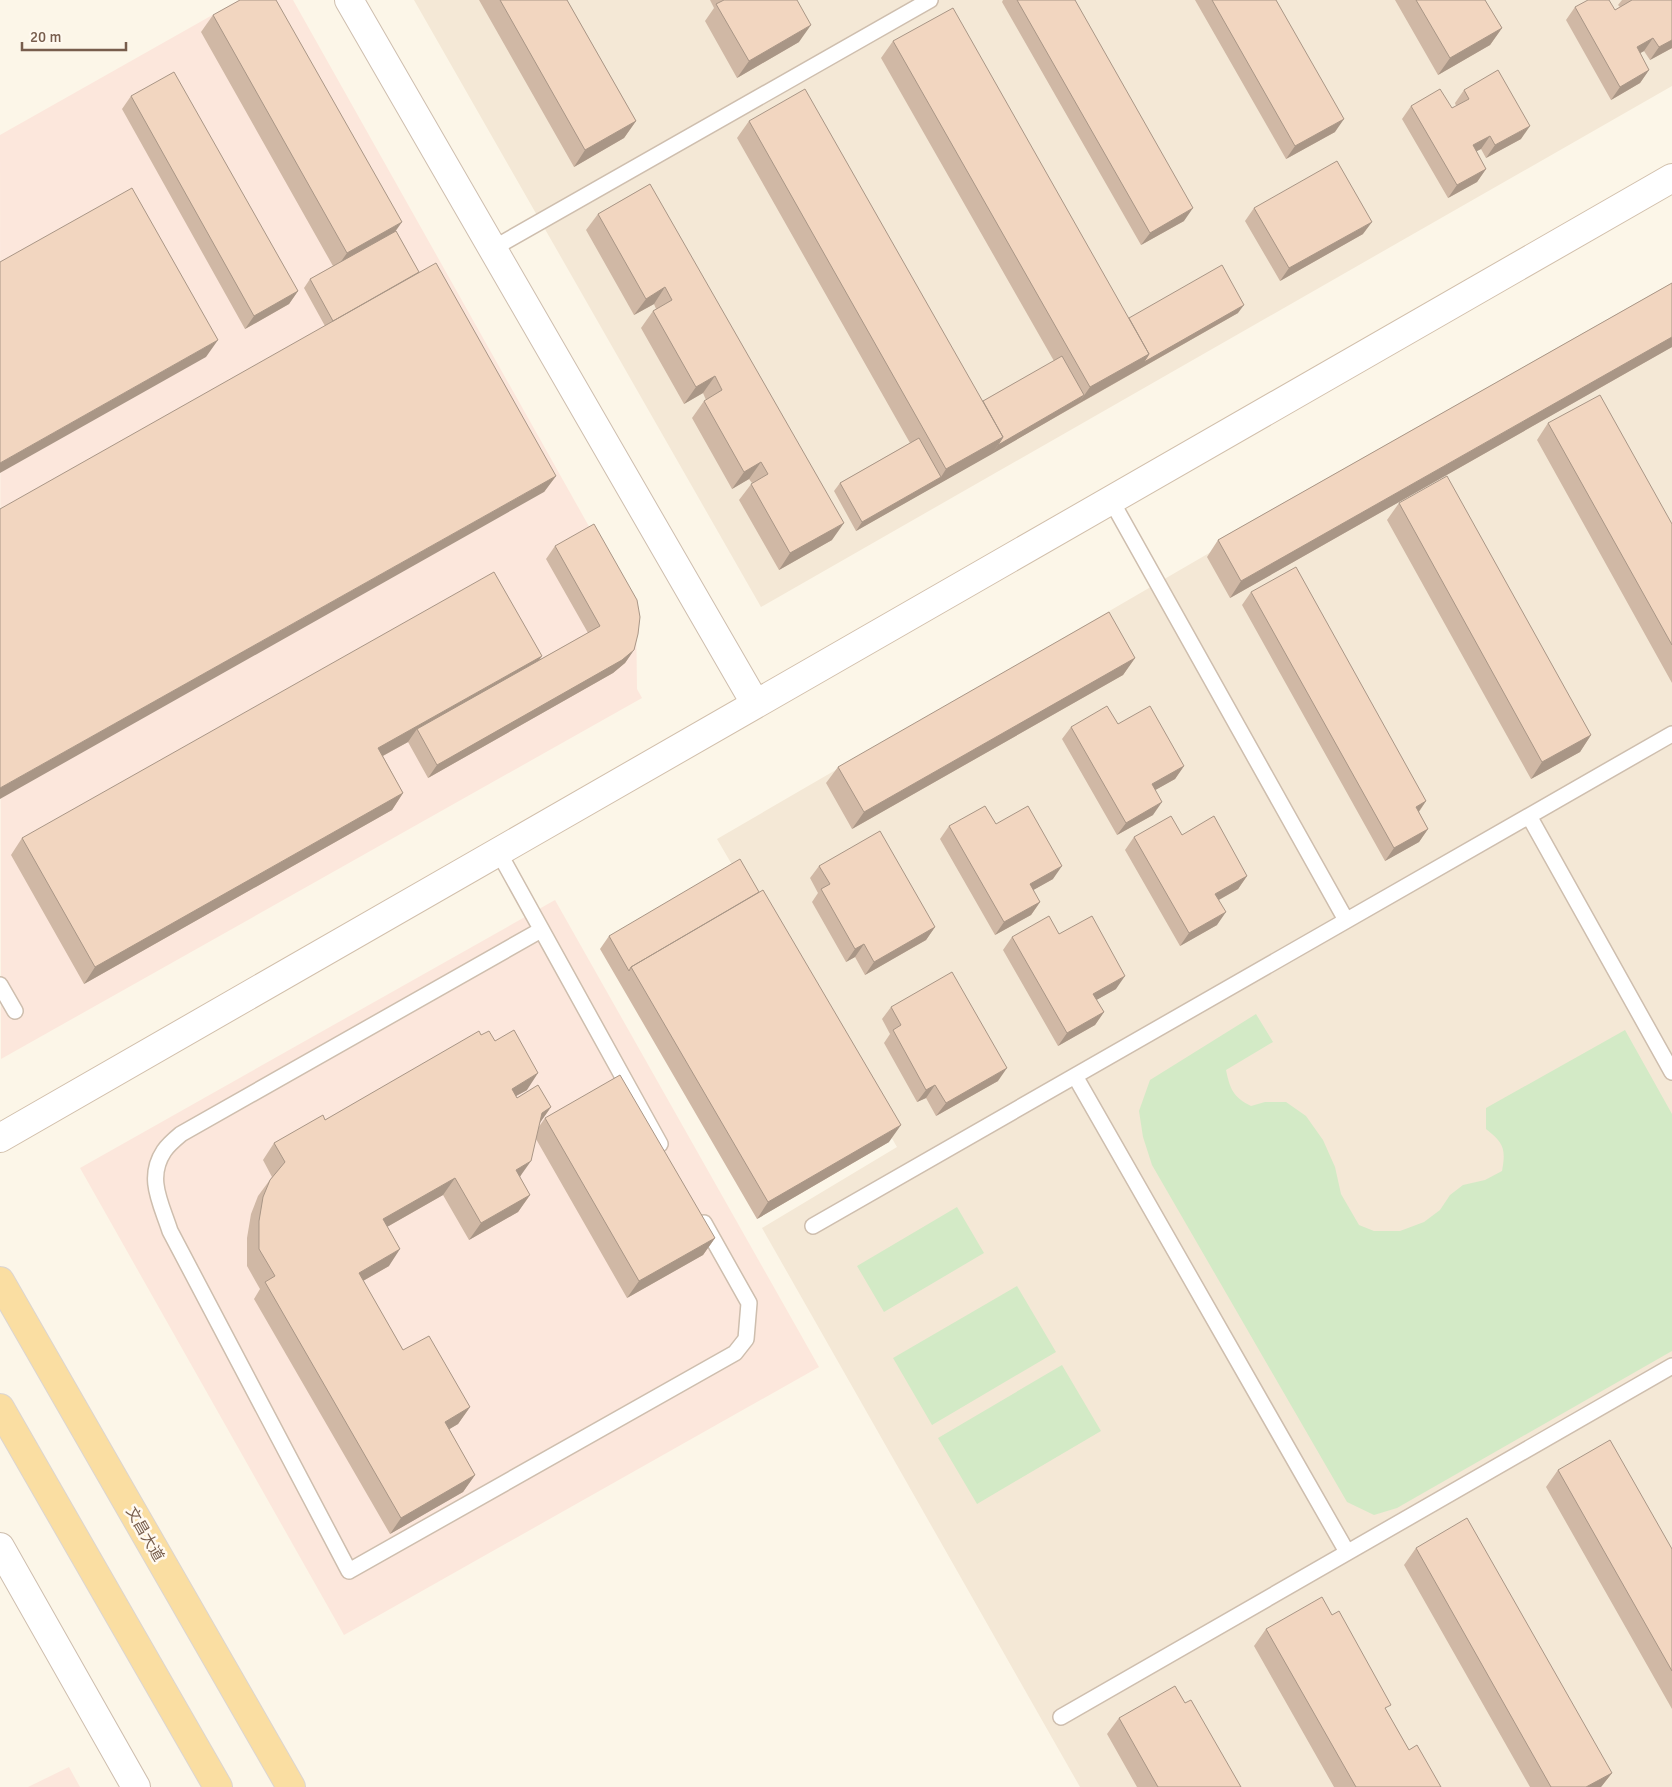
<svg xmlns="http://www.w3.org/2000/svg" width="1672" height="1787" font-family="Signika,'Noto Sans SC',sans-serif">
	<rect width="100%" height="100%" fill="#fcf6e8"/>
	<path fill="#f4e8d6" d="M414,0H1672V86L761,607Z
		M1672,284V1787H1080L762,1228L897,1147L717,839Z"/>
	<path fill="#fce7dc" d="M239,0H293L636,610L637,689L642,698L1,1059L0,135Z
		M555,900L819,1367L344,1635L80,1168Z
		M69,1767L80,1787H28Z"/>
	<path fill="#d3eac6" d="M1256,1014L1273,1042L1226,1070C1230,1089 1233,1097 1251,1106L1265,1102H1286L1306,1116L1323,1140L1335,1167L1341,1194L1359,1225L1374,1231H1400L1424,1222L1440,1210L1450,1195L1463,1185L1485,1180L1502,1171C1506,1149 1504,1143 1486,1129V1108L1625,1030L1672,1114V1351L1397,1508L1374,1515L1347,1502L1152,1165L1143,1137L1139,1111L1150,1080Z
		M957,1207L984,1253L884,1312L857,1266Z
		M1017,1286L1056,1352L932,1425L893,1358Z
		M1062,1365L1101,1431L977,1504L938,1438Z"/>
	<g fill="none" stroke-linecap="round" stroke-linejoin="round">
		<defs>
			<path id="lane" d="M492,249L930,0
				M1111,500L1346,920
				M1529,816L1672,1072
				M498,851L660,1144
				M541,930L181,1134C175,1139 168,1145 164,1151C146,1178 161,1203 170,1231L349,1571L735,1353L746,1339L749,1303L704,1223
				M0,985L15,1011
				M1075,1076L1347,1552
				M813,1226L1672,734
				M1061,1717L1672,1366"/>
			<path id="street" d="M349,0L755,703
				M0,1547L136,1787"/>
			<path id="secondary" d="M0,1138L1672,178"/>
			<path id="primary" d="M0,1281L291,1787
				M0,1408L218,1787"/>
		</defs>
		<use href="#lane" stroke="#cebeae" stroke-width="18"/>
		<use href="#street" stroke="#cebeae" stroke-width="30"/>
		<use href="#secondary" stroke="#d1bfab" stroke-width="30"/>
		<use href="#primary" stroke="#dcd5d0" stroke-width="30"/>
		<use href="#lane" stroke="#fff" stroke-width="15"/>
		<use href="#street" stroke="#fff" stroke-width="28"/>
		<use href="#secondary" stroke="#fff" stroke-width="28"/>
		<use href="#primary" stroke="#fadea2" stroke-width="28"/>
	</g>
	<path fill="#d0b8a5" d="M479,0H567L636,121L624,138L574,167Z
		M710,0H797L799,42L737,78L705,21L714,8Z
		M1003,0H1075L1184,221L1141,245L1002,2Z
		M1195,0H1276L1335,132L1286,159Z
		M1395,0H1485L1502,28L1490,45L1438,75Z
		M1622,0H1672V48L1650,60L1644,51L1640,53L1649,70L1640,83L1611,100L1566,20L1575,7L1615,10L1620,7L1618,5Z
		M213,15L396,231L419,272L556,476L544,492L325,326L304,288L310,279L333,266L201,32Z
		M893,41L1129,318L1238,313L856,531L834,491L840,483L910,443L737,138L749,121L983,401L1054,361L881,58Z
		M1464,90L1521,139L1486,158L1481,149L1476,151L1486,169L1477,182L1448,198L1402,119L1411,106L1452,108L1456,106L1455,103Z
		M131,96L298,291L289,304L245,329L122,109Z
		M650,184L832,540L779,570L739,500L752,483L749,479L732,489L692,418L704,401L706,400L703,393L684,404L641,328L653,311L656,309L654,304L634,315L586,230L598,214Z
		M1254,208L1363,234L1280,281L1245,221Z
		M1672,283V347L1230,598L1207,557L1218,540Z
		M1548,423L1672,524V683L1537,440Z
		M1399,503L1591,735L1580,752L1531,779L1387,520Z
		M555,546L634,650L625,663L613,673L428,778L408,742L383,756L403,793L392,810L84,984L11,855L22,838L542,656L539,660L588,633L546,559Z
		M1251,592L1426,801L1419,812L1428,829L1419,842L1385,861L1242,605Z
		M1135,658L1123,675L852,829L826,783L838,767Z
		M1118,724L1184,766L1175,779L1155,790L1153,815L1117,835L1062,739L1071,727Z
		M996,824L1053,879L1033,890L1040,902L1031,915L995,935L940,839L949,826Z
		M1134,837L1247,876L1238,889L1219,900L1217,925L1180,946L1125,850Z
		M819,866L935,927L926,940L865,975L855,957L846,962L812,902L818,893L810,878Z
		M1059,934L1116,989L1096,1000L1104,1012L1095,1025L1058,1046L1003,950L1012,937Z
		M609,936L889,1142L757,1219L600,949Z
		M891,1007L998,1081L936,1116L926,1098L917,1102L884,1043L890,1034L882,1019Z
		M481,1035L495,1041L527,1090L516,1096L517,1098L551,1107L539,1124L538,1128L545,1118L715,1238L703,1255L627,1298L536,1139L520,1177L530,1195L518,1212L469,1240L443,1195L387,1227L389,1266L363,1281L403,1350L470,1407L458,1424L449,1429L475,1475L463,1492L390,1534L254,1299L260,1289L247,1266V1238L251,1214L258,1196L272,1177L263,1160L274,1143L325,1120Z
		M1558,1470L1672,1549V1709L1546,1487Z
		M1416,1548L1612,1773L1601,1787H1530L1404,1565Z
		M1332,1615L1409,1750L1441,1787H1334L1254,1646L1266,1629Z
		M1185,1703L1241,1787H1137L1107,1734L1119,1718Z"/>
	<path fill="#a99686" d="M811,25L799,42L737,78L749,61Z
		M1502,28L1490,45L1438,75L1450,58Z
		M1653,38L1644,51L1628,60L1637,47Z
		M1672,40V48L1650,60L1659,47Z
		M1649,70L1640,83L1611,100L1620,87Z
		M1344,119L1335,132L1286,159L1295,146Z
		M636,121L624,138L574,167L585,150Z
		M1530,126L1521,139L1486,158L1495,145Z
		M1490,136L1481,149L1464,158L1473,145Z
		M1486,169L1477,182L1448,198L1457,185Z
		M1193,208L1184,221L1141,245L1150,233Z
		M402,222L390,239L335,270L347,253Z
		M1372,222L1363,234L1280,281L1289,268Z
		M665,287L654,304L634,315L646,299Z
		M298,291L289,304L245,329L254,316Z
		M1244,305L1238,313L1078,404L1090,387L1149,354Z
		M1672,337V347L1230,598L1241,581Z
		M218,340L206,357L0,473V463Z
		M715,376L703,393L684,404L696,387Z
		M1084,395L1078,404L992,454L998,445Z
		M1003,437L992,454L856,531L862,522L941,477L946,469Z
		M761,462L749,479L732,489L744,472Z
		M556,476L544,492L0,799V788Z
		M844,523L832,540L779,570L790,553Z
		M634,650L625,663L613,673L428,778L437,765Z
		M542,656L530,673L417,729L408,742L366,765L378,748Z
		M1135,658L1123,675L852,829L864,812Z
		M1591,735L1580,752L1531,779L1542,762Z
		M1184,766L1175,779L1143,797L1152,784Z
		M403,793L392,810L84,984L95,967Z
		M1426,801L1417,814L1416,807Z
		M1162,802L1153,815L1117,835L1126,823Z
		M1428,829L1419,842L1385,861L1394,848Z
		M1062,866L1053,879L1021,897L1030,884Z
		M1247,876L1238,889L1206,907L1215,894Z
		M1040,902L1031,915L995,935L1004,922Z
		M1226,912L1217,925L1180,946L1189,933Z
		M935,927L926,940L865,975L874,962Z
		M864,944L855,957L846,962L855,949Z
		M1125,976L1116,989L1084,1007L1093,994Z
		M1104,1012L1095,1025L1058,1046L1067,1033Z
		M1007,1068L998,1081L936,1116L946,1103Z
		M538,1073L527,1090L500,1105L512,1089Z
		M935,1085L926,1098L917,1102L926,1090Z
		M551,1107L539,1124L542,1113Z
		M901,1125L889,1142L757,1219L768,1202Z
		M531,1161L519,1178L516,1170Z
		M455,1178L443,1195L371,1236L383,1219Z
		M530,1195L518,1212L469,1240L481,1223Z
		M715,1238L703,1255L627,1298L639,1281Z
		M400,1249L389,1266L347,1290L359,1273Z
		M470,1407L458,1424L433,1439L445,1422Z
		M475,1475L463,1492L390,1534L401,1518Z
		M1612,1773L1601,1787H1586Z"/>
	<path fill="#f2d6c0" stroke="#a99686" d="M240,0H276L402,222L347,253L213,15Z
		M500,0H567L636,121L585,150Z
		M724,0H797L811,25L749,61L716,4Z
		M1017,0H1075L1193,208L1150,233Z
		M1212,0H1276L1344,119L1295,146Z
		M1416,0H1485L1502,28L1450,58Z
		M1588,0H1609L1615,10L1632,0H1672V40L1659,47L1653,38L1637,47L1649,70L1620,87L1575,7Z
		M953,8L1149,354L1090,387L893,41Z
		M1498,70L1530,126L1495,145L1490,136L1473,145L1486,169L1457,185L1411,106L1440,89L1452,108L1469,99L1464,90Z
		M174,72L298,291L254,316L131,96Z
		M805,89L1003,437L946,469L749,121Z
		M1337,161L1372,222L1289,268L1254,208Z
		M650,184L844,523L790,553L751,484L768,474L761,462L744,472L704,401L722,390L715,376L696,387L653,311L672,300L665,287L646,299L598,214Z
		M132,188L218,340L0,463V262Z
		M396,231L419,272L333,321L310,279Z
		M436,263L556,476L0,788V509Z
		M1222,265L1244,305L1144,362L1149,354L1129,318Z
		M1672,283V337L1241,581L1218,540Z
		M1062,356L1084,395L998,445L1003,437L983,401Z
		M1600,395L1672,524V645L1548,423Z
		M919,438L941,477L862,522L840,483Z
		M1447,476L1591,735L1542,762L1399,503Z
		M594,524L637,600L640,617L638,634L634,650L622,660L437,765L417,729L600,626L555,546Z
		M1296,567L1426,801L1416,807L1428,829L1394,848L1251,592Z
		M494,572L542,656L378,748L403,793L95,967L22,838Z
		M1109,612L1135,658L864,812L838,767Z
		M1107,706L1118,724L1150,706L1184,766L1152,784L1162,802L1126,823L1071,727Z
		M985,806L996,824L1028,806L1062,866L1030,884L1040,902L1004,922L949,826Z
		M1171,816L1182,835L1214,816L1247,876L1215,894L1226,912L1189,933L1134,837Z
		M880,831L935,927L874,962L864,944L855,949L821,889L830,884L819,866Z
		M740,859L759,892L631,967L629,971L609,936Z
		M763,890L901,1125L768,1202L631,967Z
		M1049,916L1059,934L1092,916L1125,976L1093,994L1104,1012L1067,1033L1012,937Z
		M952,972L1007,1068L946,1103L935,1085L926,1090L893,1030L901,1025L891,1007Z
		M514,1030L538,1073L512,1089L517,1098L538,1085L551,1107L542,1113L531,1161L516,1170L530,1195L481,1223L455,1178L383,1219L400,1249L359,1273L403,1350L429,1336L470,1407L445,1422L475,1475L401,1518L265,1282L275,1276L259,1249V1221L263,1197L270,1180L285,1162L274,1143L323,1115L325,1120L479,1031L481,1035L489,1031L495,1041Z
		M620,1075L715,1238L639,1281L545,1118Z
		M1610,1440L1672,1549V1671L1558,1470Z
		M1467,1518L1612,1773L1586,1787H1551L1416,1548Z
		M1322,1597L1332,1615L1339,1611L1391,1705L1385,1708L1409,1750L1417,1745L1441,1787H1356L1266,1629Z
		M1175,1686L1185,1703L1191,1700L1241,1787H1158L1119,1718Z"/>
	<g text-anchor="middle" stroke-width="5" stroke-linejoin="round" paint-order="stroke">
		<g font-size="15" fill="#775d4c" stroke="#fff9ef">
			<text transform="translate(145 1534) rotate(60)" y="5">文昌大道</text>
		</g>
	</g>
	<path d="M22 42v8h104v-8" fill="none" stroke="#775d4c" stroke-width="2.5"/>
	<text x="30" y="42" font-size="15" fill="#775d4c" stroke="#fff9ef" stroke-width="4" paint-order="stroke">20 m</text>
</svg>
